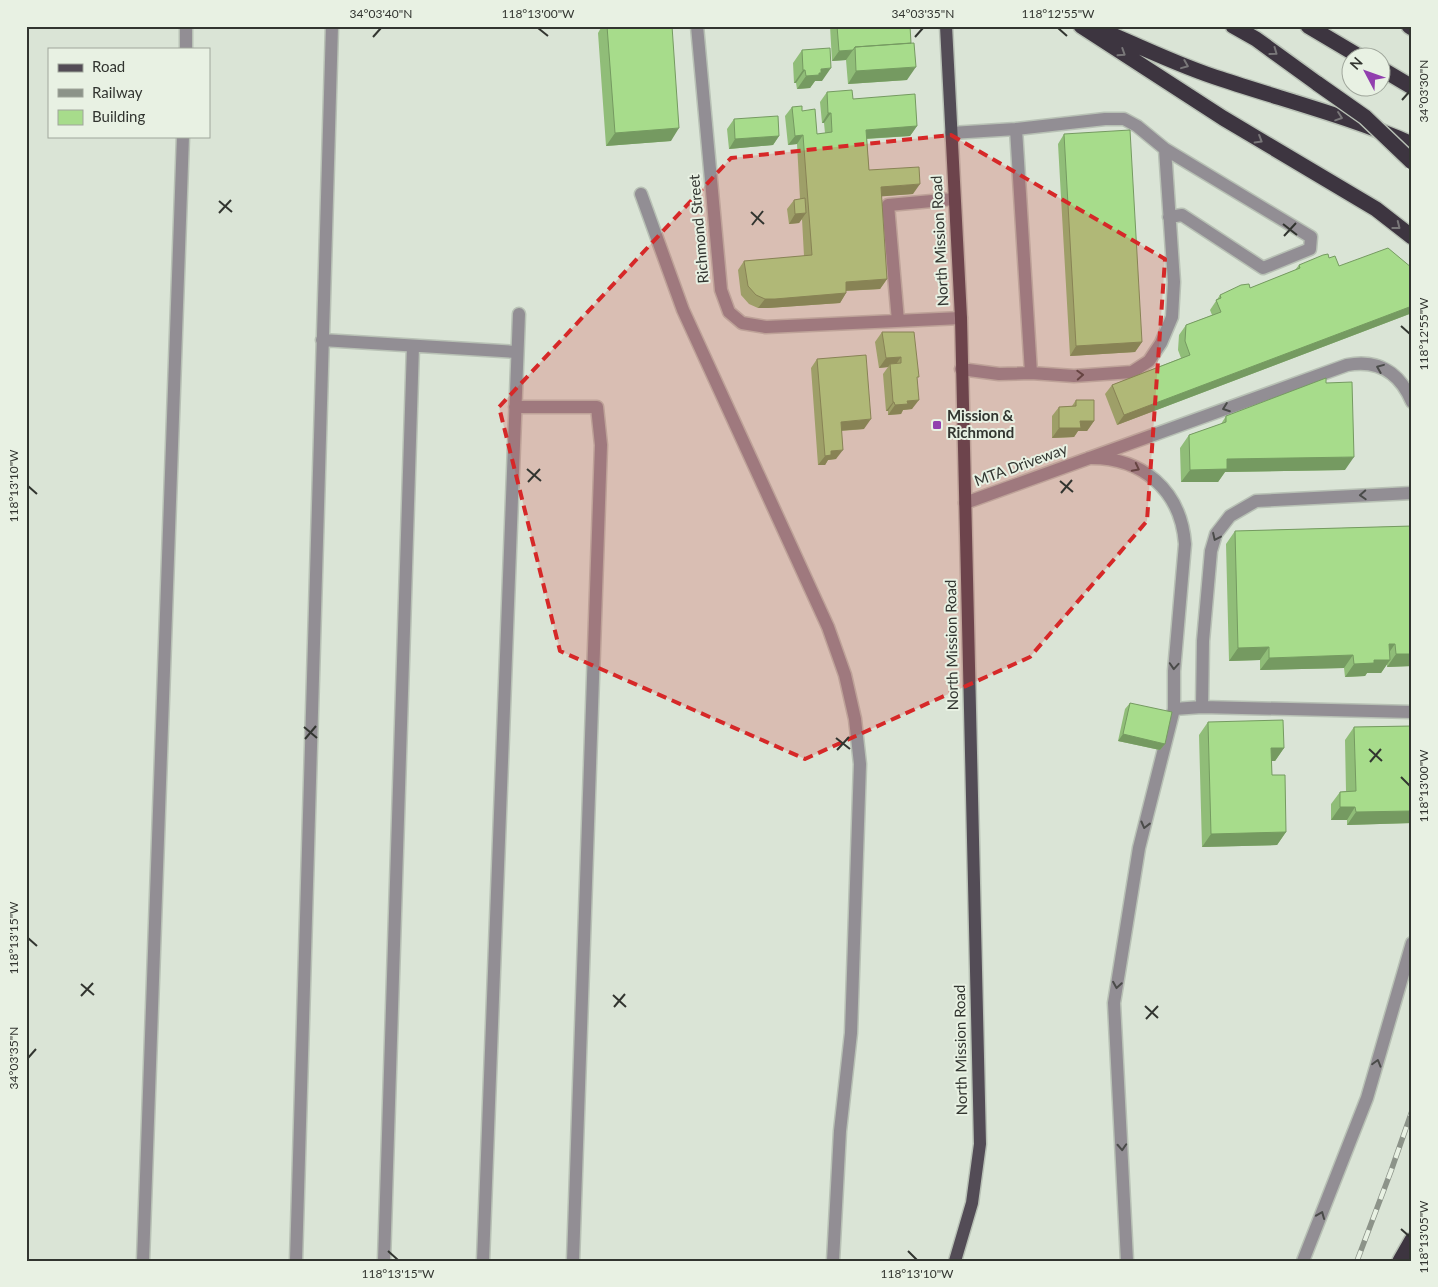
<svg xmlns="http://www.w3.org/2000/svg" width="1438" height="1287" font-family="Lato,sans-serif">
	<rect width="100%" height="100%" fill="#dae4d6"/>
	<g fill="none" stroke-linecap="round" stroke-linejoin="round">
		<defs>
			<path id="minor" d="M697,26L721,290L729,312L742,323L766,327L961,318
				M186,49V26
				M1016,129L1105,119H1124L1137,126L1165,149L1174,282L1172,317L1161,343L1149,361L1132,372L1074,376L1031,373
				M951,133L1016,129L1031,373L999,374L961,369
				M1165,149L1311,237L1310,249L1263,268L1182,215L1169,217
				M641,194L683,310L828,627L845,675L855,719L860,764L851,1033L840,1131L833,1261
				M898,321L888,205L954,199
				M322,340L517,352
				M515,407H597L601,445L573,1261
				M1089,458C1142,457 1181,490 1185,544L1174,671V709L1139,848L1114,1003L1127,1261
				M965,503L1347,365C1379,359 1400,373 1412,402
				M1202,707L1203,641L1211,551L1216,534L1230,516L1256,501L1412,493
				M1174,709L1202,707L1412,712
				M143,1261L183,136
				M296,1261L332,26
				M384,1261L413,346
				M483,1261L519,314
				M1303,1261L1367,1098L1412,943"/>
			<path id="major" d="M946,26L961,318L980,1144L972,1203L955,1261"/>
			<path id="highway" d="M1081,26L1223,118L1376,209L1412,237
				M1233,26L1256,39L1318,84
				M1308,26L1362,58
				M1409,26L1412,28
				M1098,29C1138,45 1179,66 1221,79C1284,100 1351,117 1412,144
				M1380,68L1412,87
				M1400,1261L1412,1240"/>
		</defs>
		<use href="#minor" stroke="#b8c1b5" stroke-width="15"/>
		<use href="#major" stroke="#b8c1b5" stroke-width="15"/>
		<use href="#highway" stroke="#b8c1b5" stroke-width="18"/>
		<use href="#minor" stroke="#928e94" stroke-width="12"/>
		<use href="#major" stroke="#534c56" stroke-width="12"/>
		<use href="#highway" stroke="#3d3540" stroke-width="15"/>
		<defs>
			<path id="rail" d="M1357,1261L1391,1171L1412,1111"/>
		</defs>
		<use href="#rail" stroke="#8c9389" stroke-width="5.5"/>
		<use href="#rail" stroke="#e8f1e3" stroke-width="4" stroke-dasharray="11" stroke-linecap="butt"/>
		<defs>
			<path id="highway-bridge" d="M1318,84L1365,117L1412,162"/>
		</defs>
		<use href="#highway-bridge" stroke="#b8c1b5" stroke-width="18" stroke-linecap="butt"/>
		<use href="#highway-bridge" stroke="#3d3540" stroke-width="15"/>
	</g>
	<path fill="#90bd78" d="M602,26H672L671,141L606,146L598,33Z
		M830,26H910L907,80L848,84L846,60L832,61Z
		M802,50L822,81H815L810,88L797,89L796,83H794L793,63Z
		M827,92L853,99L917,126L910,136L867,139L869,170L913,194L881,196L887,279L880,289L846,291V293L840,303L768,308H758L749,304L741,295L738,270L744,261L804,256L802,219L799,223L789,224L787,209L794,200L800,199L797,144L788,145L785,116L792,107L802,111L817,134L825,133L824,123H822L820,102Z
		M734,119L779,136L773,145L729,149L727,129Z
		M1064,134L1142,342L1135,352L1070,356L1058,144Z
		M1329,258L1339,266L1412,268V313L1117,425L1105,394L1112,385L1181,358L1178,350L1179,335L1186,325L1212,315L1210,310L1220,295L1250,288L1295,270L1299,265Z
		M882,332L917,379L912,409L903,410L901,414L888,415V411H886L883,374L888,367L879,368L875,342Z
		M817,359L864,429L842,431L836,459L828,460L825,465H818L811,368Z
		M1326,383L1345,470L1225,472L1218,482H1181L1180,448L1189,435L1221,424L1226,416Z
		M1076,400L1094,421L1087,431H1078L1074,437L1052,438V416L1059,407L1072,406Z
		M1412,526V666L1387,667V664L1381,673H1367L1365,676L1345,677L1344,668L1260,670V660L1229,661L1226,544L1235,531Z
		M1130,703L1165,744L1160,750L1118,741L1125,709Z
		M1208,722L1284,748L1275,761H1272V775L1286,832L1277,845L1202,847L1199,735Z
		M1412,726V823L1347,825V820H1331V804L1340,792L1346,791L1345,740L1354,727Z"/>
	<path fill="#759a61" d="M853,50L846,60L832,61L839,51Z
		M916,67L907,80L848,84L856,71Z
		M831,68L822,81H815L810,88L797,89L806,76L821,69Z
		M803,70H805L796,83H794Z
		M828,113H831L824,123H822Z
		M917,126L910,136L860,139L866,130Z
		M679,128L671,141L606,146L615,133Z
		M803,135L797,144L788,145L795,136Z
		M779,136L773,145L729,149L735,139Z
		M920,184L913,194L874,197L881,187Z
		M806,213L799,223L789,224L795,214Z
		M887,279L880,289L839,291L846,282Z
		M846,293L840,303L768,308H758L765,299Z
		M1412,306V313L1117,425L1124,415Z
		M1142,342L1135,352L1070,356L1076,346Z
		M901,357L894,367L890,364L888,367L879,368L886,358Z
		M919,400L912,409L903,410L901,414L888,415L895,405L907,401Z
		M893,402H894L888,411H886Z
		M871,419L864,429L834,431L841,422Z
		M1080,421H1094L1087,431H1078L1074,437L1052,438L1059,428Z
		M843,450L836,459L828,460L825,465H818L825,456L831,451Z
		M1354,457L1345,470L1225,472L1218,482H1181L1190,470L1227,459Z
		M1389,644H1395L1386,657Z
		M1269,647L1260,660L1229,661L1238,648Z
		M1396,654H1412V666L1387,667Z
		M1353,655L1344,668L1260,670L1269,658Z
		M1374,660H1390L1381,673H1367L1365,676L1345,677L1354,664Z
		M1123,734L1165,744L1160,750L1118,741Z
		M1271,748H1284L1275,761H1263Z
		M1340,807H1355L1347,820H1331Z
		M1412,811V823L1347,825L1356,812Z
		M1286,832L1277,845L1202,847L1211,834Z"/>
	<path fill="#a7dc8b" stroke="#759a61" d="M607,26H672L679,128L615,133Z
		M837,26H910L911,43L855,47L853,50L839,51Z
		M914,43L916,67L856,71L855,47Z
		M830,48L831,68L821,69V73H819V75L806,76L805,70H803L802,50Z
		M852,90L853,99L915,94L917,126L866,130L869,170L919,167L920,184L881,187L887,279L846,282V293L775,299H765L756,295L748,286L744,261L812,255L803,135L795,136L792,107L802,106V111L815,109L817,134L832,132L831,113H828L827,92Z
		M778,116L779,136L735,139L734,119Z
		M1130,130L1142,342L1076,346L1064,134Z
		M805,198L806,213L795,214L794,200Z
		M1388,248L1412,268V306L1124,415L1112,385L1190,355L1185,341L1186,325L1221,312L1216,300L1221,298L1220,295L1241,285L1249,284L1250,288L1300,268L1299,265L1323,255L1328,254L1329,258L1335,256L1339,266Z
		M882,332H914L919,377H917L919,400L907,401L908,404L895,405L894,402H893L890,364L901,363V357L886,358Z
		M866,355L871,419L841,422L843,450L831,451V455L825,456L817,359Z
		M1326,378V383L1352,382L1354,457L1227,459V469L1190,470L1189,435L1226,422V416Z
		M1076,400H1094V421H1080L1081,428H1059V407L1076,406Z
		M1412,526V654H1396L1395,644H1389L1390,660H1374V663L1354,664L1353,655L1269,658V647L1238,648L1235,531Z
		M1130,703L1172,712L1165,744L1123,734Z
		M1283,720L1284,748H1271L1272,775H1285L1286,832L1211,834L1208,722Z
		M1412,726V811L1356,812L1355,807H1340V792L1356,791L1354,727Z"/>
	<defs><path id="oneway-chevron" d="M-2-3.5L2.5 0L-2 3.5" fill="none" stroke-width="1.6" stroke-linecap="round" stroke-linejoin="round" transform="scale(1.25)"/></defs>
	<g stroke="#797779">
		<use href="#oneway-chevron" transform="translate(1274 52) rotate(36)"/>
		<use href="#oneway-chevron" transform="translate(1122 53) rotate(33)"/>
		<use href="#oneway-chevron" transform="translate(1185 65) rotate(22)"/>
		<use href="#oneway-chevron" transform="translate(1339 117) rotate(19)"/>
		<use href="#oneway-chevron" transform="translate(1259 140) rotate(31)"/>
		<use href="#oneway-chevron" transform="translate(1397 226) rotate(38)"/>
	</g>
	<g stroke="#4a4b49">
		<use href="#oneway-chevron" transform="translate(1380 368) rotate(-158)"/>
		<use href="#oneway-chevron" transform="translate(1080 375) rotate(-3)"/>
		<use href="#oneway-chevron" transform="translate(1226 408) rotate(160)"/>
		<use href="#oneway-chevron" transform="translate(1136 468) rotate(27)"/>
		<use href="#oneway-chevron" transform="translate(1363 495) rotate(177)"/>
		<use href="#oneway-chevron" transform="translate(1216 537) rotate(115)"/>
		<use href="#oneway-chevron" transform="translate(1174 666) rotate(94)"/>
		<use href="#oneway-chevron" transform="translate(1145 825) rotate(104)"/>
		<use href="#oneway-chevron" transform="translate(1117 985) rotate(99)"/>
		<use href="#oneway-chevron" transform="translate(1377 1063) rotate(-74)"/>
		<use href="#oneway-chevron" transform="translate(1122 1147) rotate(87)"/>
		<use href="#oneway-chevron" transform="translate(1321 1215) rotate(-68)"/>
	</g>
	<path fill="#d62828" fill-opacity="0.2" stroke="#d62828" stroke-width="4" stroke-dasharray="10 6" stroke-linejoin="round" d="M951,135L1165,259L1147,521L1030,657L805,759L560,651L499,407L731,158Z"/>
	<path fill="none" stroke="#323530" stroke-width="2" d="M538,28L548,36M1058,28L1067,36M373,37L381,28M915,37L923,28M1402,100L1410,91M219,201L232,212M751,212L764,224M219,213L231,200M1283,224L1297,235M752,225L763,211M1284,236L1296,223M1401,326L1410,334M527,469L541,481M1060,481L1073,492M528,482L540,469M28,486L37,494M1061,493L1072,480M304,727L317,738M836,738L850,749M305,739L316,726M1369,749L1382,761M837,750L849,737M1370,762L1381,749M1401,777L1410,786M28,938L37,946M81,984L94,995M613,995L626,1007M81,996L93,983M1145,1006L1158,1018M614,1007L625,994M1146,1019L1158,1006M28,1058L36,1049M1401,1229L1410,1237M388,1251L398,1260M908,1251L917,1260"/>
	<rect fill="#913fae" stroke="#e8f1e3" stroke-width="2" x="932" y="420" width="10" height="10" rx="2.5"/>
	<g text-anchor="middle" stroke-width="4" stroke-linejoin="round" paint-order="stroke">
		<g font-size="15" fill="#323530" stroke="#e8f1e3">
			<text transform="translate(699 229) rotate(-95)" y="5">Richmond Street</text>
			<text transform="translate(940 241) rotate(-93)" y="5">North Mission Road</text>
			<text transform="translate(1021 465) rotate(-20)" y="5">MTA Driveway</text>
			<text transform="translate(952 645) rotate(-91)" y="5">North Mission Road</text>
			<text transform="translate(961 1050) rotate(-91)" y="5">North Mission Road</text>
		</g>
		<g font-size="15" font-weight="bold" fill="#323530" stroke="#e8f1e3" text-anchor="start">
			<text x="947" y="421">Mission &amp;<tspan x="947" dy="17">Richmond</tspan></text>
		</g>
	</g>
	<rect width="1438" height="1287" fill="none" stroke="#e8f1e3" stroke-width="55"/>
	<rect x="48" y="48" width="162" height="90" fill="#e8f1e3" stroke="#9fa69b"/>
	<rect x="58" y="64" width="25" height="8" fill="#534c56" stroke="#9fa69b"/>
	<text x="92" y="72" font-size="15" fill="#323530">Road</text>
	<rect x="58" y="89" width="25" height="8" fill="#8c9389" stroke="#9fa69b"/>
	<text x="92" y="98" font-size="15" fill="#323530">Railway</text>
	<rect x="58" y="110" width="25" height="15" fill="#a7dc8b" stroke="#9fa69b"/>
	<text x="92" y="122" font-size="15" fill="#323530">Building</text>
	<g transform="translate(1366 72) rotate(311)"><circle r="24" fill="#e8f1e3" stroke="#9fa69b"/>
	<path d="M0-4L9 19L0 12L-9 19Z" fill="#913fae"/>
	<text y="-8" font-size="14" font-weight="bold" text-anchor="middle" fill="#323530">N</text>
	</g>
	<rect x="28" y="28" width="1382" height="1232" fill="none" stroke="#323530" stroke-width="2"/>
	<g font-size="12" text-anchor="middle" fill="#323530">
		<text x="381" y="18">34°03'40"N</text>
		<text x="538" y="18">118°13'00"W</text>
		<text x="923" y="18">34°03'35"N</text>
		<text x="1058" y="18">118°12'55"W</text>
		<text transform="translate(1424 91) rotate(-90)" y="4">34°03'30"N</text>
		<text transform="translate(1424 334) rotate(-90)" y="4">118°12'55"W</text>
		<text transform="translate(14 486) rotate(-90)" y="4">118°13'10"W</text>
		<text transform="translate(1424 786) rotate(-90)" y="4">118°13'00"W</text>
		<text transform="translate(14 938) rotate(-90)" y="4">118°13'15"W</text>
		<text transform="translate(14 1058) rotate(-90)" y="4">34°03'35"N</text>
		<text transform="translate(1424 1237) rotate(-90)" y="4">118°13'05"W</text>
		<text x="398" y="1278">118°13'15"W</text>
		<text x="917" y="1278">118°13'10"W</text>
	</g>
</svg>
